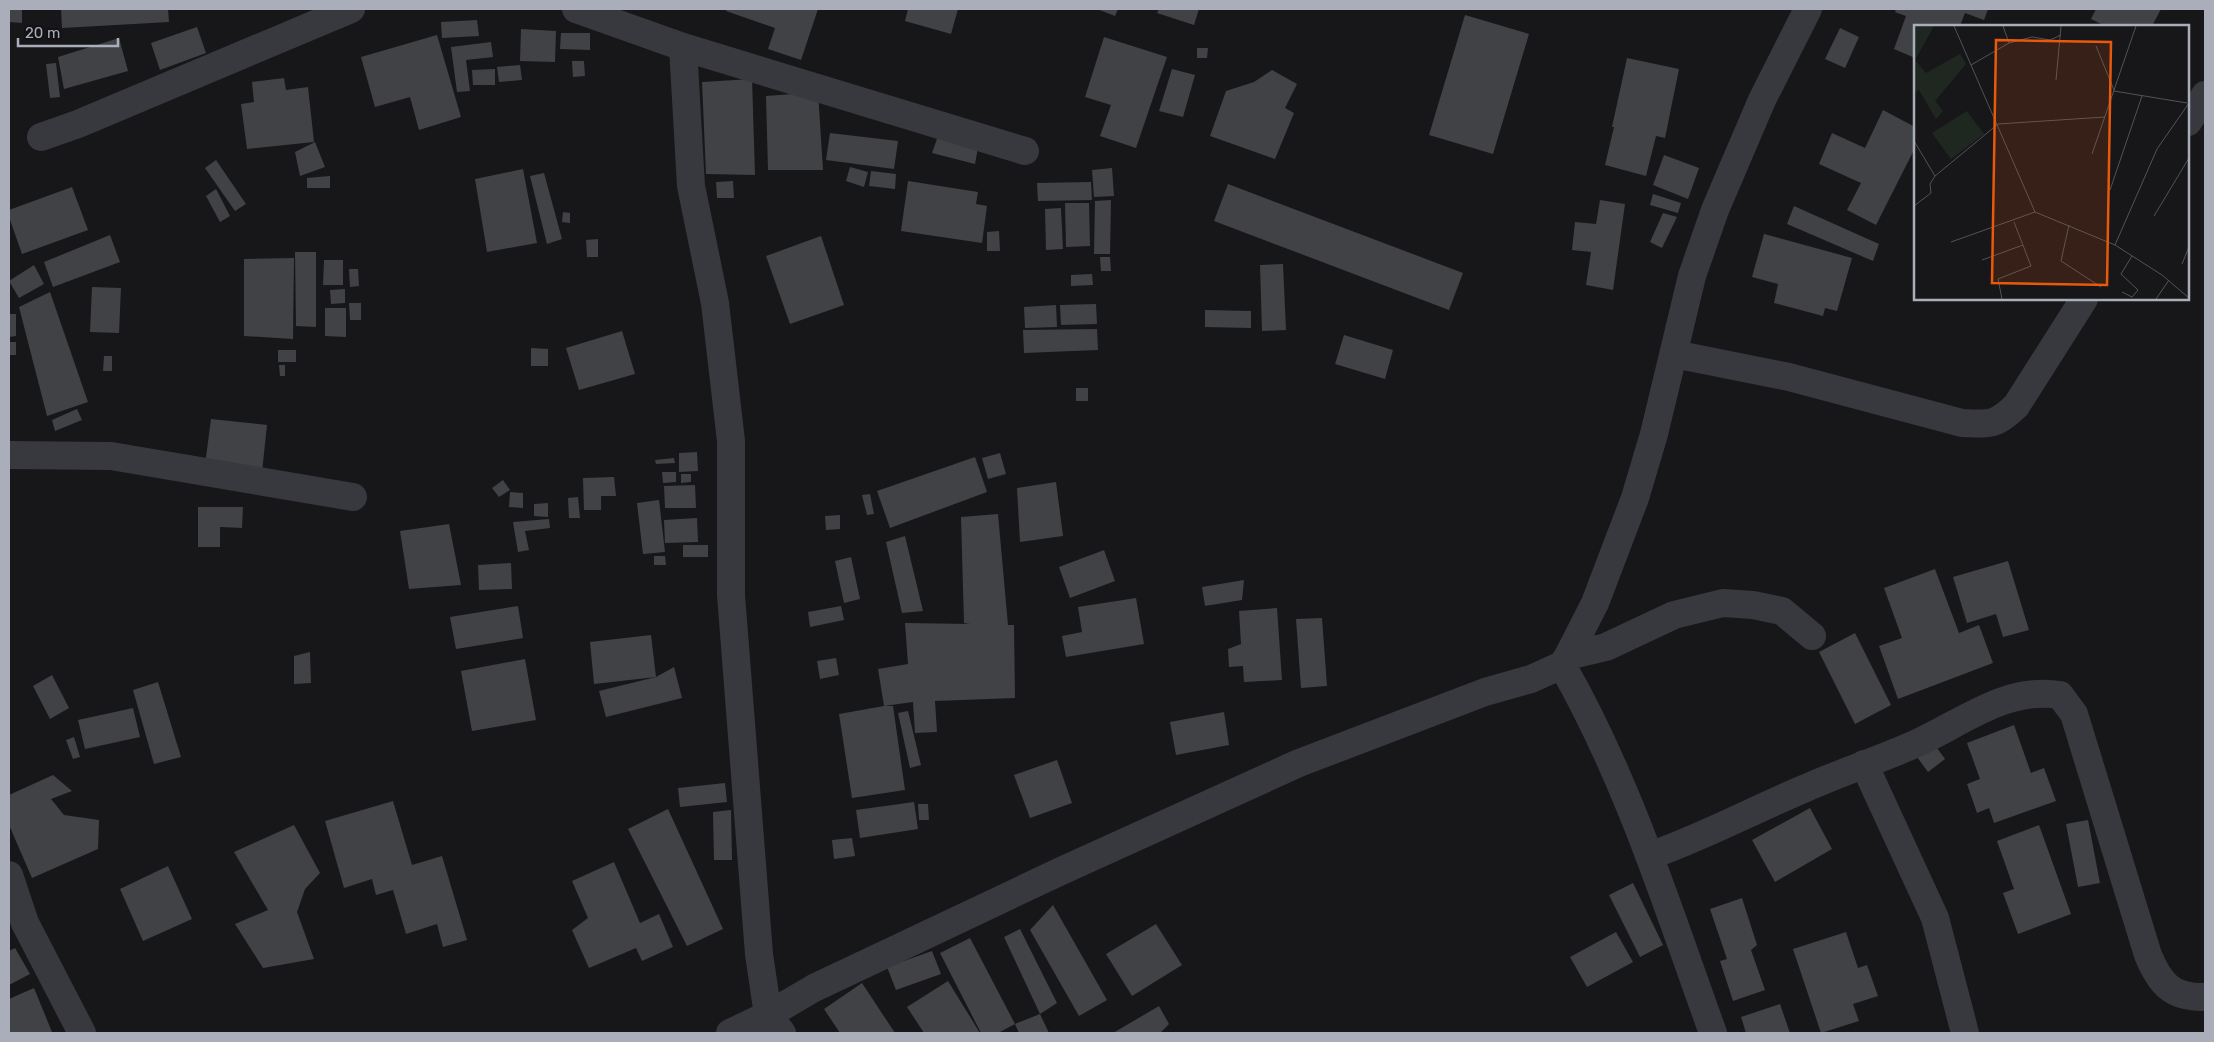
<svg xmlns="http://www.w3.org/2000/svg" width="2214" height="1042" font-family="Rubik,sans-serif">
	<rect width="100%" height="100%" fill="#171719"/>
	<path fill="#414246" d="M9,9H22V23L9,22Z
		M61,9H168L169,22L62,28Z
		M727,9H818L801,60L768,49L775,28L726,11Z
		M908,9H958L951,34L905,21Z
		M1097,9H1118L1115,16Z
		M1159,9H1199L1194,25L1157,13Z
		M1896,9H1988L1984,20L1965,13L1960,26H1915V58L1894,49L1906,16L1895,12Z
		M2096,9H2161L2152,26H2105L2091,19Z
		M1465,15L1529,34L1493,154L1429,135Z
		M477,20L479,36L442,38L441,22Z
		M197,27L206,53L160,70L151,43Z
		M1840,28L1859,37L1845,68L1825,59Z
		M521,29L556,31L555,62L520,61Z
		M561,33H590V50L560,49Z
		M437,35L461,117L419,130L410,97L375,107L361,57Z
		M1104,37L1167,57L1136,148L1100,136L1111,105L1085,97Z
		M119,38L128,71L64,89L58,57Z
		M491,42L493,57L466,60L470,91L457,92L451,47Z
		M1197,48H1208L1207,58H1197Z
		M1627,58L1679,69L1665,138L1656,136L1646,176L1605,165L1614,127H1612Z
		M572,61H584L585,76L573,77Z
		M56,63L60,97L50,98L46,64Z
		M520,65L522,80L499,82L497,67Z
		M495,69V85H473L472,70Z
		M1172,69L1195,75L1183,117L1159,111Z
		M1272,70L1297,84L1285,108L1294,113L1275,159L1210,136L1226,91L1254,82Z
		M284,78L286,90L308,87L314,142L247,149L241,104L254,102L252,82Z
		M752,79L755,175L706,174L702,82Z
		M818,92L823,170H768L766,96Z
		M1883,110L1915,127V148L1876,225L1847,210L1861,183L1819,164L1832,133L1865,148Z
		M830,133L898,141L894,169L826,160Z
		M939,133L979,142L975,164L932,153Z
		M315,142L325,167L300,176L295,152Z
		M1664,155L1699,168L1688,199L1653,185Z
		M216,160L246,204L235,211L205,168Z
		M850,167L868,172L864,187L846,181Z
		M1112,168L1114,196L1094,197L1092,170Z
		M523,169L537,243L487,252L475,179Z
		M871,171L896,174L895,189L869,186Z
		M544,173L562,239L547,244L530,176Z
		M330,176V188H307V178Z
		M733,181L734,198H717L716,182Z
		M908,181L978,192L976,204L987,206L982,243L901,231Z
		M1091,182L1092,200L1038,201L1037,183Z
		M1228,184L1463,273L1449,310L1214,221Z
		M72,187L88,230L22,254L9,217V210Z
		M216,189L230,216L220,222L206,196Z
		M1653,194L1681,203L1678,213L1650,205Z
		M1111,200L1110,254H1094L1095,201Z
		M1600,200L1625,204L1613,290L1586,285L1591,252L1572,250L1575,222L1596,224Z
		M1065,203H1089L1090,246L1066,247Z
		M1794,206L1879,244L1873,261L1787,224Z
		M1061,208L1063,249L1046,250L1045,209Z
		M563,212L570,213V223L562,222Z
		M1663,213L1677,217L1662,248L1650,242Z
		M999,231L1000,251H987V232Z
		M1764,234L1852,258L1837,311L1825,308L1823,316L1774,303L1778,284L1752,277Z
		M110,235L120,262L53,287L44,262Z
		M821,236L844,305L790,324L766,256Z
		M598,239V257H587L586,240Z
		M295,252H316V327L296,326Z
		M1100,257H1110L1111,271H1101Z
		M294,258L293,339L244,336V259Z
		M324,260H343V285H323Z
		M1283,264L1286,330L1262,331L1260,265Z
		M34,265L44,284L19,298L9,281Z
		M349,269H358L359,286L350,287Z
		M1092,274L1093,285L1071,286V275Z
		M92,287L121,288L119,333L90,332Z
		M345,289V303L331,304L330,290Z
		M50,292L88,402L47,416L19,307Z
		M349,303H361V320H350Z
		M1096,304L1097,324L1061,325L1060,305Z
		M1056,305L1057,327L1025,328L1024,307Z
		M325,308H346V337L325,336Z
		M1205,310L1251,311V328L1205,327Z
		M9,314H16V336L9,337Z
		M1097,329L1098,350L1024,353L1023,330Z
		M622,331L635,374L579,390L566,348Z
		M1344,335L1393,350L1385,379L1335,364Z
		M9,342H16V355H9Z
		M531,348L548,349V366H531Z
		M278,350H296V362H278Z
		M104,356H112V371H103Z
		M279,365H285V376H280Z
		M1076,388H1088V401H1076Z
		M77,409L82,420L55,431L52,420Z
		M211,419L267,425L262,472L205,465Z
		M697,452L698,471L679,472V453Z
		M1000,453L1006,474L988,479L982,458Z
		M975,457L987,492L890,528L877,491Z
		M674,458L675,463L656,464L655,460Z
		M662,472H676V482L663,483Z
		M681,474H691V482L681,483Z
		M614,477L616,496H601V510H584L583,478Z
		M503,480L510,490L499,497L492,488Z
		M1056,482L1063,536L1020,542L1017,488Z
		M695,485L696,508H665L664,486Z
		M510,492L523,493V508L509,507Z
		M870,494L874,514L867,515L862,495Z
		M578,497L580,518H569L568,498Z
		M659,500L665,552L643,554L637,503Z
		M548,503V517L534,516V504Z
		M198,507H243L242,528L220,527V547H198Z
		M998,514L1008,625H1014L1015,698L935,701L937,732L915,733L913,702L884,706L878,669L908,664L905,623L970,624L964,623L961,517Z
		M840,515V529L826,530L825,516Z
		M697,518L698,542L665,543L664,520Z
		M549,519L550,528L525,531L529,550L518,552L513,522Z
		M449,524L461,585L409,589L400,531Z
		M905,536L923,611L902,613L886,542Z
		M683,545H708V557H683Z
		M1104,550L1115,581L1070,598L1059,567Z
		M654,556H665L666,565H654Z
		M851,557L860,599L844,603L835,561Z
		M2008,561L2029,630L2003,637L1996,614L1967,623L1953,577Z
		M511,563L512,589L479,590L478,565Z
		M1935,569L1959,633L1979,625L1993,663L1898,699L1879,646L1902,638L1884,588Z
		M1244,580L1242,600L1205,606L1202,587Z
		M1136,598L1144,644L1066,657L1062,636L1082,632L1078,607Z
		M518,606L523,638L456,649L450,617Z
		M841,606L844,620L810,627L808,612Z
		M1277,608L1282,680L1244,682L1243,666L1229,667L1228,649L1241,644L1239,611Z
		M1322,618L1327,686L1301,688L1296,619Z
		M1855,633L1891,705L1855,724L1819,652Z
		M651,635L656,677L594,684L590,642Z
		M310,652L311,683L294,684V656Z
		M836,658L839,675L820,679L817,661Z
		M525,659L536,720L472,731L461,671Z
		M674,667L682,698L606,717L599,691L656,677Z
		M52,675L69,708L50,719L33,686Z
		M158,682L181,757L154,764L133,690Z
		M884,706H893L905,790L852,798L839,714Z
		M133,708L140,737L85,749L78,720Z
		M908,711L921,765L910,768L898,713Z
		M1224,712L1229,745L1176,755L1170,722Z
		M2014,725L2031,773L2044,768L2056,801L1994,823L1989,808L1977,813L1967,784L1980,779L1967,743Z
		M74,737L80,757L73,759L66,740Z
		M1934,744L1945,759L1928,772L1917,757Z
		M1057,760L1072,803L1030,818L1014,775Z
		M53,775L72,791L51,799L64,815L99,820L98,849L32,878L9,825V795Z
		M725,783L727,802L680,807L678,788Z
		M393,801L412,865L442,856L467,940L443,947L437,924L406,934L393,890L376,895L372,879L344,888L325,821Z
		M914,802L918,829L860,838L856,810Z
		M918,804H928L929,820H919Z
		M1810,808L1832,849L1775,882L1752,840Z
		M668,809L723,929L687,946L628,829Z
		M731,810L732,860H714L713,812Z
		M2088,820L2100,883L2078,887L2066,824Z
		M294,825L320,873L305,889L297,912L314,959L263,968L235,924L268,910L234,852Z
		M2039,825L2071,914L2018,934L2003,893L2014,889L1997,841Z
		M852,838L855,856L834,859L832,840Z
		M614,862L640,923L659,914L673,947L642,961L636,948L589,968L572,930L588,918L572,881Z
		M168,866L192,919L143,941L120,889Z
		M1633,883L1663,945L1640,957L1609,895Z
		M1742,898L1757,945L1751,950L1765,990L1733,1001L1720,961L1727,959L1710,909Z
		M1053,905L1107,1000L1079,1016L1030,930Z
		M1156,924L1182,965L1132,996L1106,954Z
		M1020,929L1057,1003L1040,1014L1004,937Z
		M1616,932L1633,962L1587,987L1570,957Z
		M1846,932L1858,968L1867,965L1878,996L1853,1004L1859,1021L1821,1033L1793,949Z
		M970,938L1015,1024L998,1033H981L940,953Z
		M15,948L30,974L9,985V951Z
		M932,951L941,974L896,990L887,967Z
		M948,981L980,1033H924L907,1007Z
		M862,983L895,1033H840L824,1009Z
		M34,988L52,1032L9,1033V999Z
		M1780,1004L1790,1033H1746L1741,1017Z
		M1159,1006L1169,1024L1160,1033H1113Z
		M1040,1014L1049,1033H1019L1015,1024Z"/>
	<g fill="none" stroke-linecap="round" stroke-linejoin="round">
		<path stroke="#38393f" stroke-width="28" d="M576,9L683,47L1025,151
			M683,47L691,186L715,303L731,441V595L759,954L768,1015L782,1033
			M2188,122L2205,95
			M41,137L78,124L351,9
			M1674,354L1789,377L1962,423C1990,424 1995,426 2016,406L2084,299
			M9,455L111,456L353,497
			M1568,656L1606,647L1674,615L1723,603L1753,605L1782,611L1812,636
			M1562,665C1628,780 1668,909 1713,1033
			M1864,764L1935,918L1965,1033
			M1649,856C1704,837 1753,810 1806,788C1842,772 1879,760 1915,744C1962,723 2006,686 2060,695L2074,714L2148,955C2160,984 2172,998 2205,997
			M9,875L25,923L82,1033
			M730,1033L768,1015L814,988L1059,872L1299,763L1485,692L1531,679L1562,665L1568,656L1595,603L1635,498L1654,434L1692,276L1715,210L1762,100L1808,9"/>
	</g>
	<g transform="translate(1914 25)">
		<rect width="275" height="275" fill="#171719"/>
		<path d="M0,1H20L1,35L12,48L46,29L52,39L21,76L29,86L22,94L5,65L0,68ZM53,86L70,109L37,134L18,108Z" fill="#1f2820"/>
		<path fill="none" stroke="#515359" stroke-width="1" d="M40,1L121,187L201,220L248,250L275,273M89,1L95,18M182,21L200,65M57,40L95,18L118,12L136,15L147,10M142,55L147,1M200,66L273,78M0,116L21,151M178,129L222,1M196,165L228,71M0,181L17,168L16,159L21,151L84,99L191,92M240,191L275,133M155,200L147,236L187,262M37,217L121,187M201,220L243,124L275,78M68,235L109,220M268,239L275,222M208,267L218,272L224,265L207,249L218,231M88,274L84,254L117,241L100,197M242,274L255,255"/>
		<path fill="#e8590c" fill-opacity="0.15" stroke="#e8590c" stroke-width="2.5" d="M82,15L197,17L193,260L78,258Z"/>
		<rect width="275" height="275" fill="none" stroke="#a9aeba" stroke-width="2.5"/>
	</g>
	<rect width="2214" height="1042" fill="none" stroke="#a9aeba" stroke-width="20"/>
	<path d="M18 38v8h100v-8" fill="none" stroke="#a9aeba" stroke-width="2.5"/>
	<text x="25" y="38" font-size="15" fill="#a9aeba" stroke="#121214" stroke-width="4" paint-order="stroke">20 m</text>
</svg>
